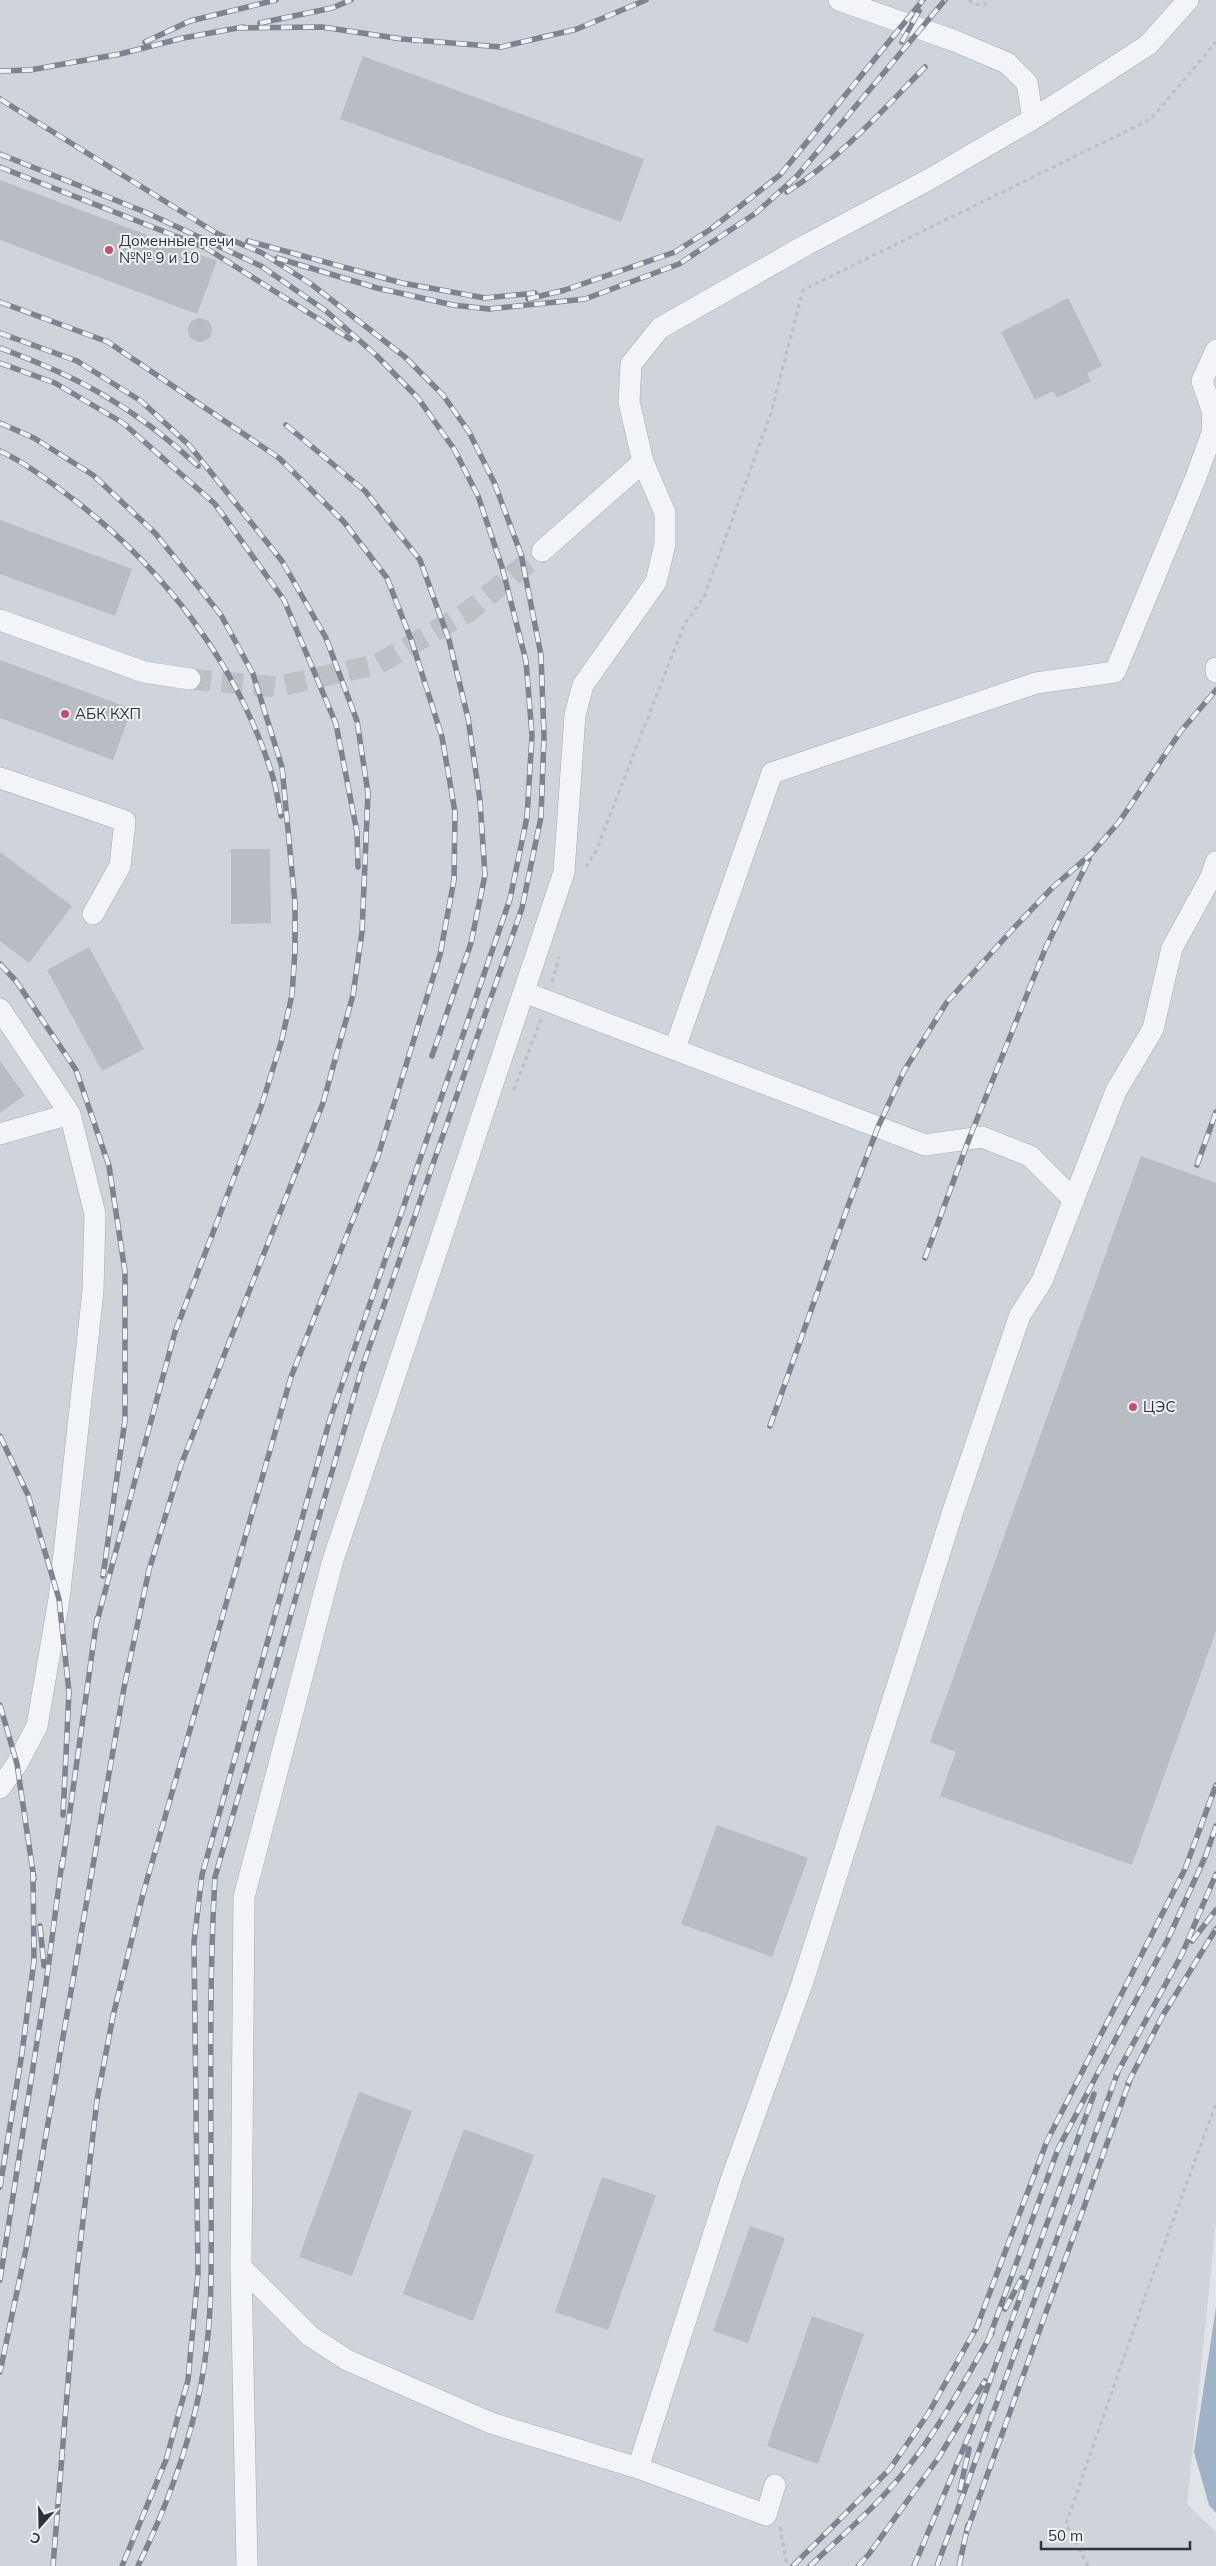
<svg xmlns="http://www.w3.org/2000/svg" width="1216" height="2566" font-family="Mulish,sans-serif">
	<rect width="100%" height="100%" fill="#e0e4e8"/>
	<path fill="#cfd3da" d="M0,0H1216V2222L1187,2504L1216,2532V2566H0Z"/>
	<path fill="#9eb3c5" d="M1216,2307V2513L1209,2505L1194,2452Z"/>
	<path fill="#b8bdc4" d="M363,56L644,159L621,222L340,119Z
		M0,180L217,261L197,314L0,240Z
		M1068,298L1102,366L1087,373L1091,381L1057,398L1053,391L1035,400L1001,332Z
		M188 330a12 12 0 1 1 24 0a12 12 0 1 1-24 0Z
		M0,520L132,569L115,616L0,574Z
		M0,660L132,709L113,760L0,718Z
		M231,849H270L271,923L231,924Z
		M0,852L72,906L29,963L0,941Z
		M89,947L144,1049L102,1071L47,970Z
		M0,1061L25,1095L0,1113Z
		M1141,1156L1216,1183V1631L1132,1865L940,1796L956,1752L930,1742Z
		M717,1825L808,1858L772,1957L681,1924Z
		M359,2092L412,2111L352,2276L299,2257Z
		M464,2129L534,2155L473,2321L403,2294Z
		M602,2177L656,2195L608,2330L555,2312Z
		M750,2226L785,2238L748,2343L713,2331Z
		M812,2316L864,2334L818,2464L767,2446Z"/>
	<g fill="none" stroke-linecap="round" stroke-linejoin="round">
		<path stroke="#bcc1c6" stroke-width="21" stroke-dasharray="21 11" stroke-linecap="butt" d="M190,679L277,687L378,664L468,612L542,551"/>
		<defs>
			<path id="minor" d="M839,0L955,41L1007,63L1027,83L1033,119
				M542,551L643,462
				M0,620L144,672L190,679
				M1216,668V672
				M0,778L125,821L120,866L93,914
				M524,992L925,1145L982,1137L1030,1156L1074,1200
				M0,1009L70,1114L95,1214L93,1291L59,1599L37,1726L17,1764L0,1788
				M675,1048L772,773L1036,683L1115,672L1196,477L1212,433L1213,413L1202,381L1216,350
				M0,1134L70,1114
				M241,2267L310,2336L347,2360L491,2423L638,2468
				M775,2485L766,2515L638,2468L731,2180L802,1984L953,1511L1020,1315L1042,1281L1116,1091L1153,1029L1172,948L1211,877L1216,862
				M247,2566L241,2267L244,1897L333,1560L564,872L575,715L583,685L656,582L665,544V513L643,462L629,402L631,364L660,328L806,245L928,180L1033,119L1148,45L1188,0"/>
		</defs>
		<use href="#minor" stroke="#a6abb2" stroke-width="22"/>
		<path stroke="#bbbec3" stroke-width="3" stroke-dasharray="4 4" stroke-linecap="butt" d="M969,0L974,4L984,5L990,0
			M586,867L596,851L684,625L704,597L771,413L803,290L1151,119L1216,42
			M552,982L559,957
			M514,1090L541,1019
			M780,2527L787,2566
			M1088,2566L1066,2524L1148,2288L1216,2104"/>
		<use href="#minor" stroke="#f3f4f7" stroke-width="21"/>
		<defs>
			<path id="rail" d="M260,23L332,8L351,0
				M237,28L322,27L402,39L501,47L577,29L646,0
				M145,42L190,21L276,0
				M902,42L919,11
				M0,71L30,70L120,54L183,38L243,27
				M0,99L216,233L262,253L311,284L405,357L443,395L469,432L494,482L521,554L541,655L544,736L541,817L522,908L362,1368L215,1877C209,1980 211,2084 211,2187C211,2253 214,2319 201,2384C189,2448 166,2508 138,2566
				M0,154L145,212L261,266L326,311L377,356L418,398L454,449L478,496L502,567L526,661L532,735L527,817L510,899L330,1419L202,1875L194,1942L198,2273L188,2380L166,2460L122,2566
				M0,167L206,248L350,339
				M787,192C839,159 882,111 925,67
				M248,241L402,283L485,298L535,293
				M277,258L377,288L453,305L489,309L585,299L679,264L756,213L797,176L945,0
				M528,299L565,290L675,252L711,229L780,175L923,0
				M0,302L108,342L279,458L344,522L387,578L412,642L442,737L455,812L454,880L440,955L378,1156L291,1377L143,1894L113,2016L97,2100L77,2272L53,2566
				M0,333L77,361L141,401L189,445L282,561L326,638L357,721L368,793L362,932L353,995L323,1103L181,1465L149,1570L124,1688L26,2249L0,2372
				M0,348C80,377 135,408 198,466
				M0,363L55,383L123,423L215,504L284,600L336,724L357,832L358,867
				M0,423L34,438L93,475L155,533L221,615L253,674L282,767L295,903V950L292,995L281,1043L261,1107L175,1332L96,1625
				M286,425L365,491L420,560L449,640L468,718L480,801L485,875L471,943L432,1056
				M0,451C26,463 50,482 73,499C163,568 236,662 271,771C276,785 278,801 281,816
				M0,964L16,981L76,1070L109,1166L125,1272V1420L103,1576
				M1197,1165L1216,1112
				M925,1258L969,1139L1046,947L1089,859
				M770,1426L848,1206L878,1127L904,1071L947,1002L1013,929L1053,887L1091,854L1119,822L1181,731L1216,690
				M0,1436L28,1495L59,1599L69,1692L63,1815
				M0,1705L17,1764L34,1879
				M62,1868L97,1618
				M40,1926L44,1966
				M1192,1941L1216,1910
				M1116,2075L1182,1954L1216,1874
				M1128,2083L1163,2015L1216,1929
				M0,2187L22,2053L34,1961L33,1872
				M0,2280L46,1984L62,1862
				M1005,2309L1022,2278
				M976,2329L1047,2141L1185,1869L1216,1785
				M989,2338L1058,2149L1168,1939L1206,1855L1216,1826
				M960,2490L969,2449
				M967,2531L1131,2077
				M793,2566L889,2470L928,2414L979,2323
				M810,2566C835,2542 861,2520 884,2495C929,2448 960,2389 992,2333
				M858,2566L869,2554L939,2457L985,2381
				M914,2566L977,2416L1094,2094
				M937,2566L1119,2069
				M959,2566L968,2525"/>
		</defs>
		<use href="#rail" stroke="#7b8490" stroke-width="5.5"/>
		<use href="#rail" stroke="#f0f3f6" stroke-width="4" stroke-dasharray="11" stroke-linecap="butt"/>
	</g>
	<g fill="#c35068" stroke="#f0f3f6" stroke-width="2">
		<circle cx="109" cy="250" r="5"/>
		<circle cx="65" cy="714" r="5"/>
		<circle cx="1133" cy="1407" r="5"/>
	</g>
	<g text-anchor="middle" stroke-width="4" stroke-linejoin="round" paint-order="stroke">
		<g font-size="15" fill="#2a333e" stroke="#f0f3f6" text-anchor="start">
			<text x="119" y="246">Доменные печи<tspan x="119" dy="17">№№ 9 и 10</tspan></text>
			<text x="75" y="719">АБК КХП</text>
			<text x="1143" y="1412">ЦЭС</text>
		</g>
	</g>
	<g transform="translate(40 2526) rotate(200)" stroke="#f0f3f6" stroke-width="4" paint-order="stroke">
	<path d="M0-4L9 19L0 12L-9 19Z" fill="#2a333e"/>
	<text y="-8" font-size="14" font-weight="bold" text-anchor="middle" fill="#2a333e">С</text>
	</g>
	<path d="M1041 2541v8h149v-8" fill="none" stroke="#2a333e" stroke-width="2.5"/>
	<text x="1048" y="2541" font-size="15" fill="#2a333e" stroke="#f0f3f6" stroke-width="4" paint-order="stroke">50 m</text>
</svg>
